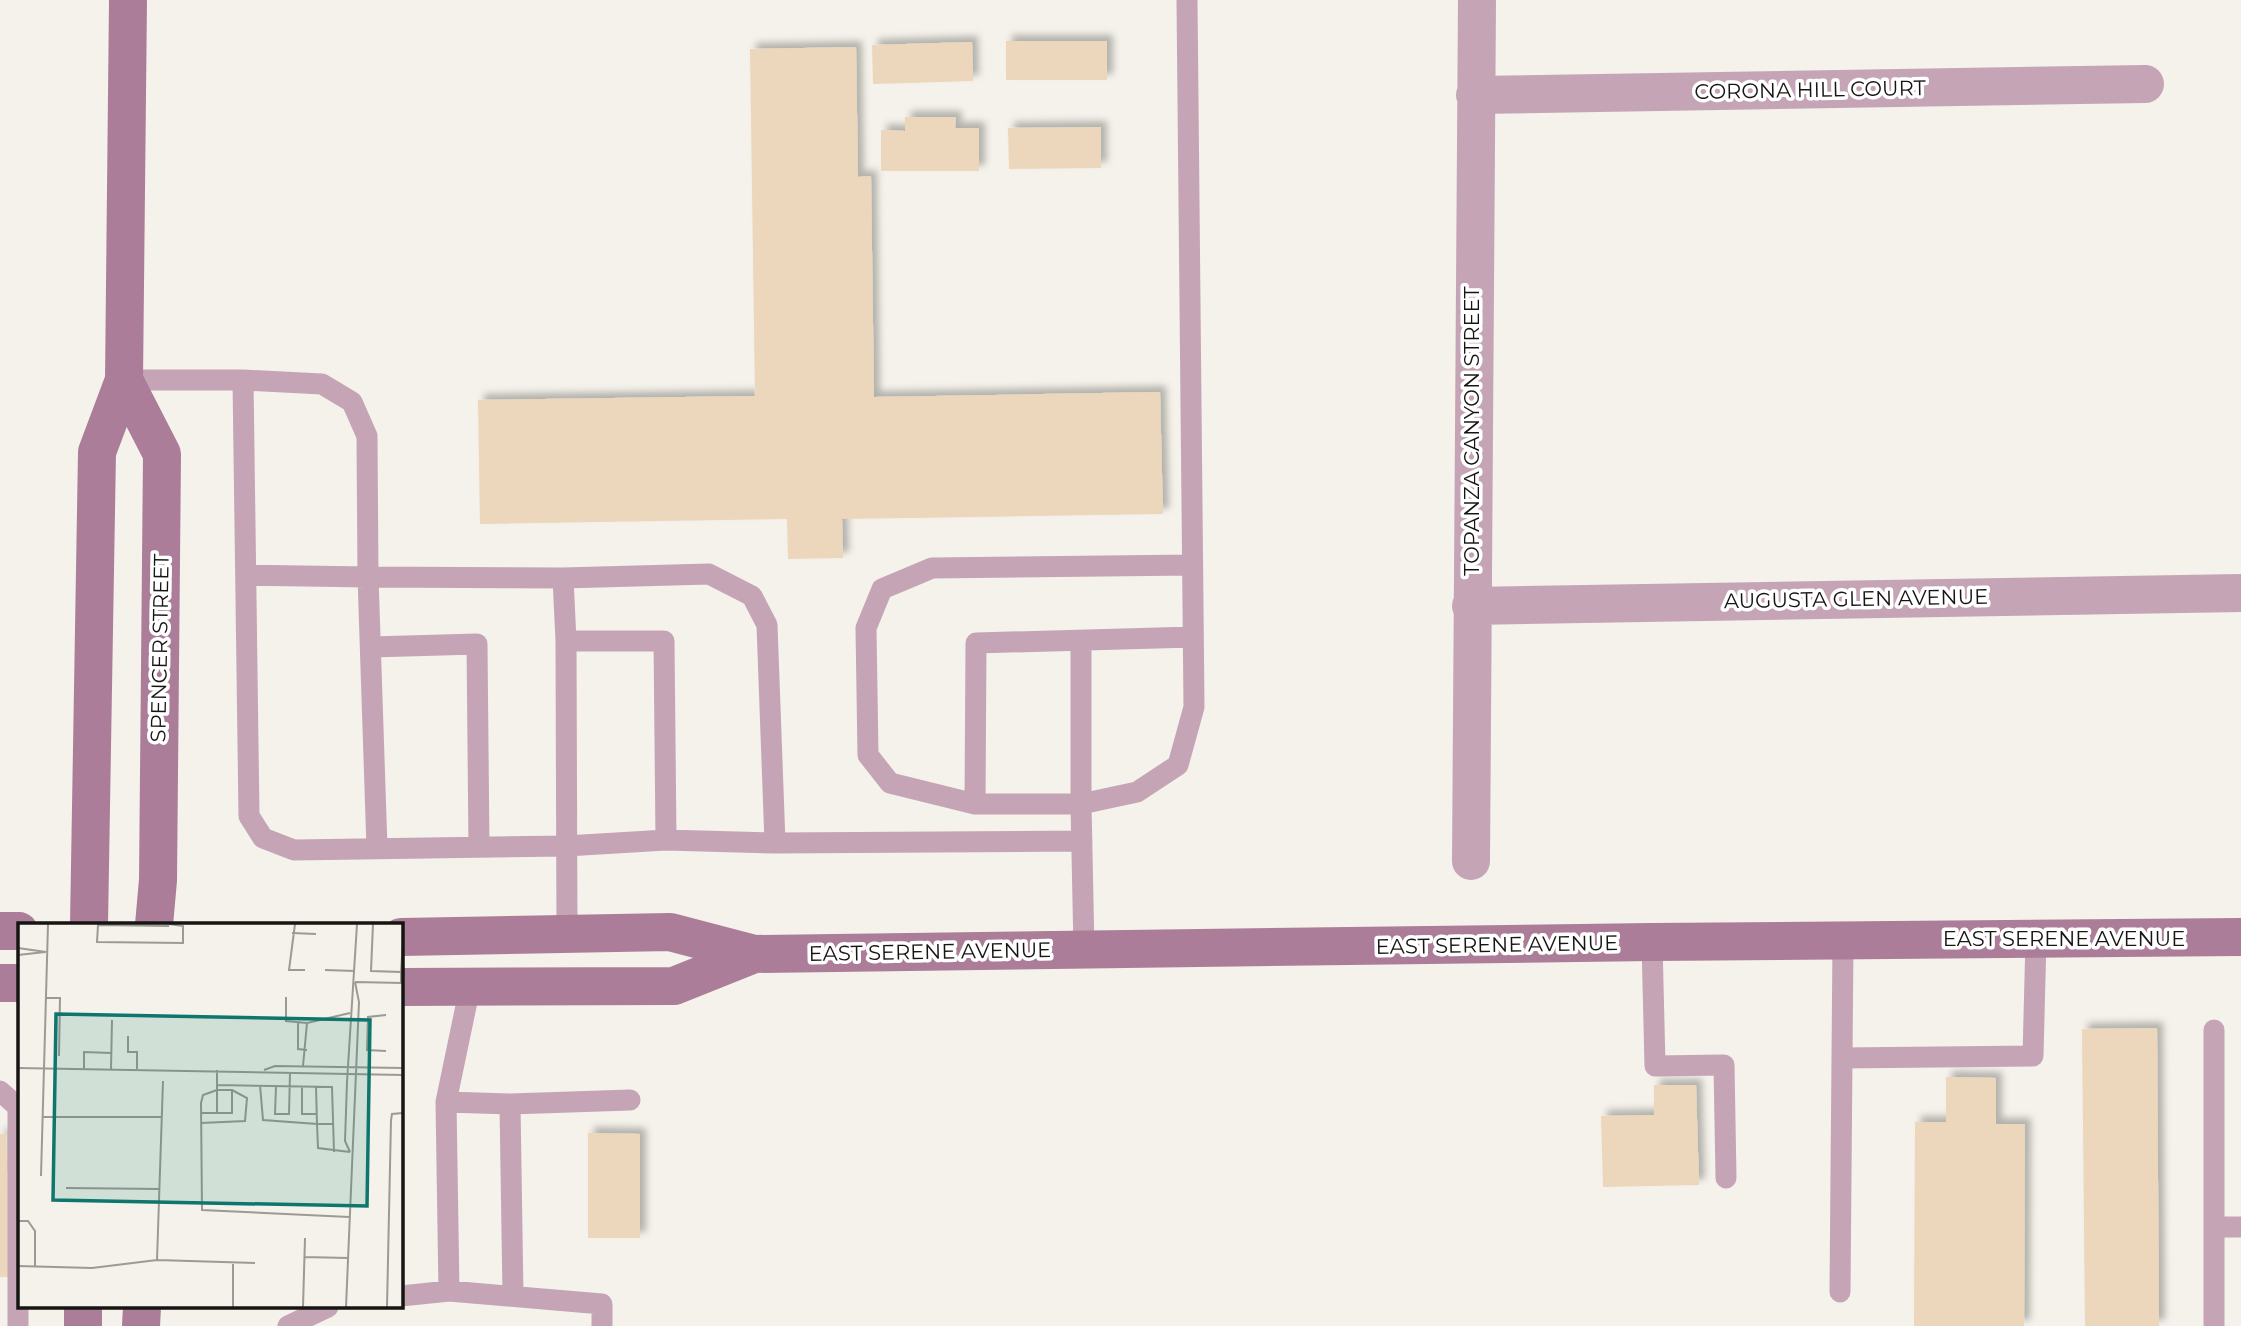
<svg xmlns="http://www.w3.org/2000/svg" width="2241" height="1326" font-family="Montserrat,sans-serif">
	<defs>
		<filter id="shadow"><feDropShadow dx="6" dy="-6" stdDeviation="3.5" flood-color="#0004"/></filter>
	</defs>
	<rect width="100%" height="100%" fill="#f4f2ea"/>
	<path fill="#ecd6bc" filter="url(#shadow)" d="M1006,41H1107V80H1006Z
		M972,42L973,81L873,84L872,45Z
		M856,47L858,177L871,176L874,397L1160,392L1163,514L842,519L843,558L788,559L787,519L480,524L478,400L755,396L750,49Z
		M905,117H956L955,128H979V171H881V130L905,131Z
		M1101,127V168L1009,169L1008,128Z
		M2157,1028L2159,1326H2085L2082,1029Z
		M1946,1077L1996,1078V1124H2025L2024,1326H1914L1915,1122H1946Z
		M1654,1085H1696L1699,1185L1603,1187L1601,1116L1654,1115Z
		M588,1133L640,1134V1238H588Z
		M0,1134H6L10,1277H0Z"/>
	<g fill="none" stroke-linecap="round" stroke-linejoin="round">
		<path stroke="#c5a4b6" stroke-width="21" d="M124,380H243L322,384L352,402L367,436L368,577L563,578L709,574L752,596L767,625L775,843
			M243,380L249,816L263,838L294,850L566,846L666,840L775,843L1082,841
			M246,575L368,577L377,848
			M563,578L566,641
			M1081,641V804H975L976,643L1193,637
			M371,647L477,644L479,847
			M975,804L890,783L868,755L866,628L882,589L932,568L1192,565
			M567,935L566,641H664L666,840
			M1652,942L1655,1066L1724,1065L1726,1178
			M1084,950L1081,804L1137,792L1178,765L1194,707L1187,0
			M1842,1058L2033,1056L2036,939
			M0,1091L18,1107V1326
			M446,1102L510,1104L513,1296
			M510,1104L630,1100
			M2214,1227H2241
			M449,1291L602,1304V1326
			M1840,1292L1843,941
			M401,1296L449,1291L446,1102L470,987
			M288,1326L328,1307
			M2214,1326V1030"/>
		<path stroke="#c5a4b6" stroke-width="38" d="M1475,95L2145,84
			M1471,606L2241,593
			M1471,861L1477,0"/>
		<path stroke="#ac7d99" stroke-width="38" d="M124,380L162,454L158,880L154,925
			M89,925L97,452L124,380L128,0
			M0,931H19
			M401,937L670,932L754,954L1652,942L2241,937
			M0,983H19
			M401,987L674,986L754,954
			M83,1326V1307
			M141,1326L142,1307"/>
	</g>
	<g text-anchor="middle" stroke-width="7" stroke-linejoin="round" paint-order="stroke">
		<g font-size="21" fill="#161512" stroke="#fff">
			<text transform="translate(1810 90) rotate(-1)" y="7">CORONA HILL COURT</text>
			<text transform="translate(1472 431) rotate(-90)" y="7">TOPANZA CANYON STREET</text>
			<text transform="translate(1856 599) rotate(-1)" y="7">AUGUSTA GLEN AVENUE</text>
			<text transform="translate(160 648) rotate(-89)" y="7">SPENCER STREET</text>
			<text x="2064" y="946">EAST SERENE AVENUE</text>
			<text transform="translate(1497 945) rotate(-1)" y="7">EAST SERENE AVENUE</text>
			<text transform="translate(930 952) rotate(-1)" y="7">EAST SERENE AVENUE</text>
		</g>
	</g>
	<g transform="translate(18 923)">
		<rect width="385" height="385" fill="#f4f2ea"/>
		<path fill="none" stroke="#9b9a94" stroke-width="2" d="M277,1L271,47H287M355,1L353,48L383,49V60M151,3L80,2L79,19L165,20V3L151,1M274,10L298,11M0,25L28,29M0,32L27,29M307,47L337,48M383,49L385,17M337,59L385,60M268,74V98L289,100M28,75H42L41,133M280,99V126L289,127M110,113V129H119V146M368,128L349,127L350,94L368,92M285,143L289,100L332,90M0,145L385,152M66,146V129L93,130M93,146L94,97M199,147V167L185,172L183,180L184,287L331,294M246,147L257,143L385,145M199,162L314,164L316,229M242,162L245,197L299,201L300,225L332,229M258,163L257,191H271L272,150M284,163V191H298M298,163L299,201H316M183,190H214V167H199V190M24,194H144M183,200L227,198L229,175L214,167M332,229L327,218L329,159L339,1M23,253L30,1M48,265L142,266M0,298H10L17,308V343M286,334L330,335M139,337L145,158M0,343L74,345L139,337L237,340M215,384V341M285,384L287,315M328,384L341,79L337,59M369,384L373,197L374,191L385,190"/>
		<path fill="#0f766e" fill-opacity="0.15" stroke="#0f766e" stroke-width="3.5" d="M38,91L352,97L349,283L35,277Z"/>
		<rect width="385" height="385" fill="none" stroke="#161512" stroke-width="3.5"/>
	</g>
</svg>
